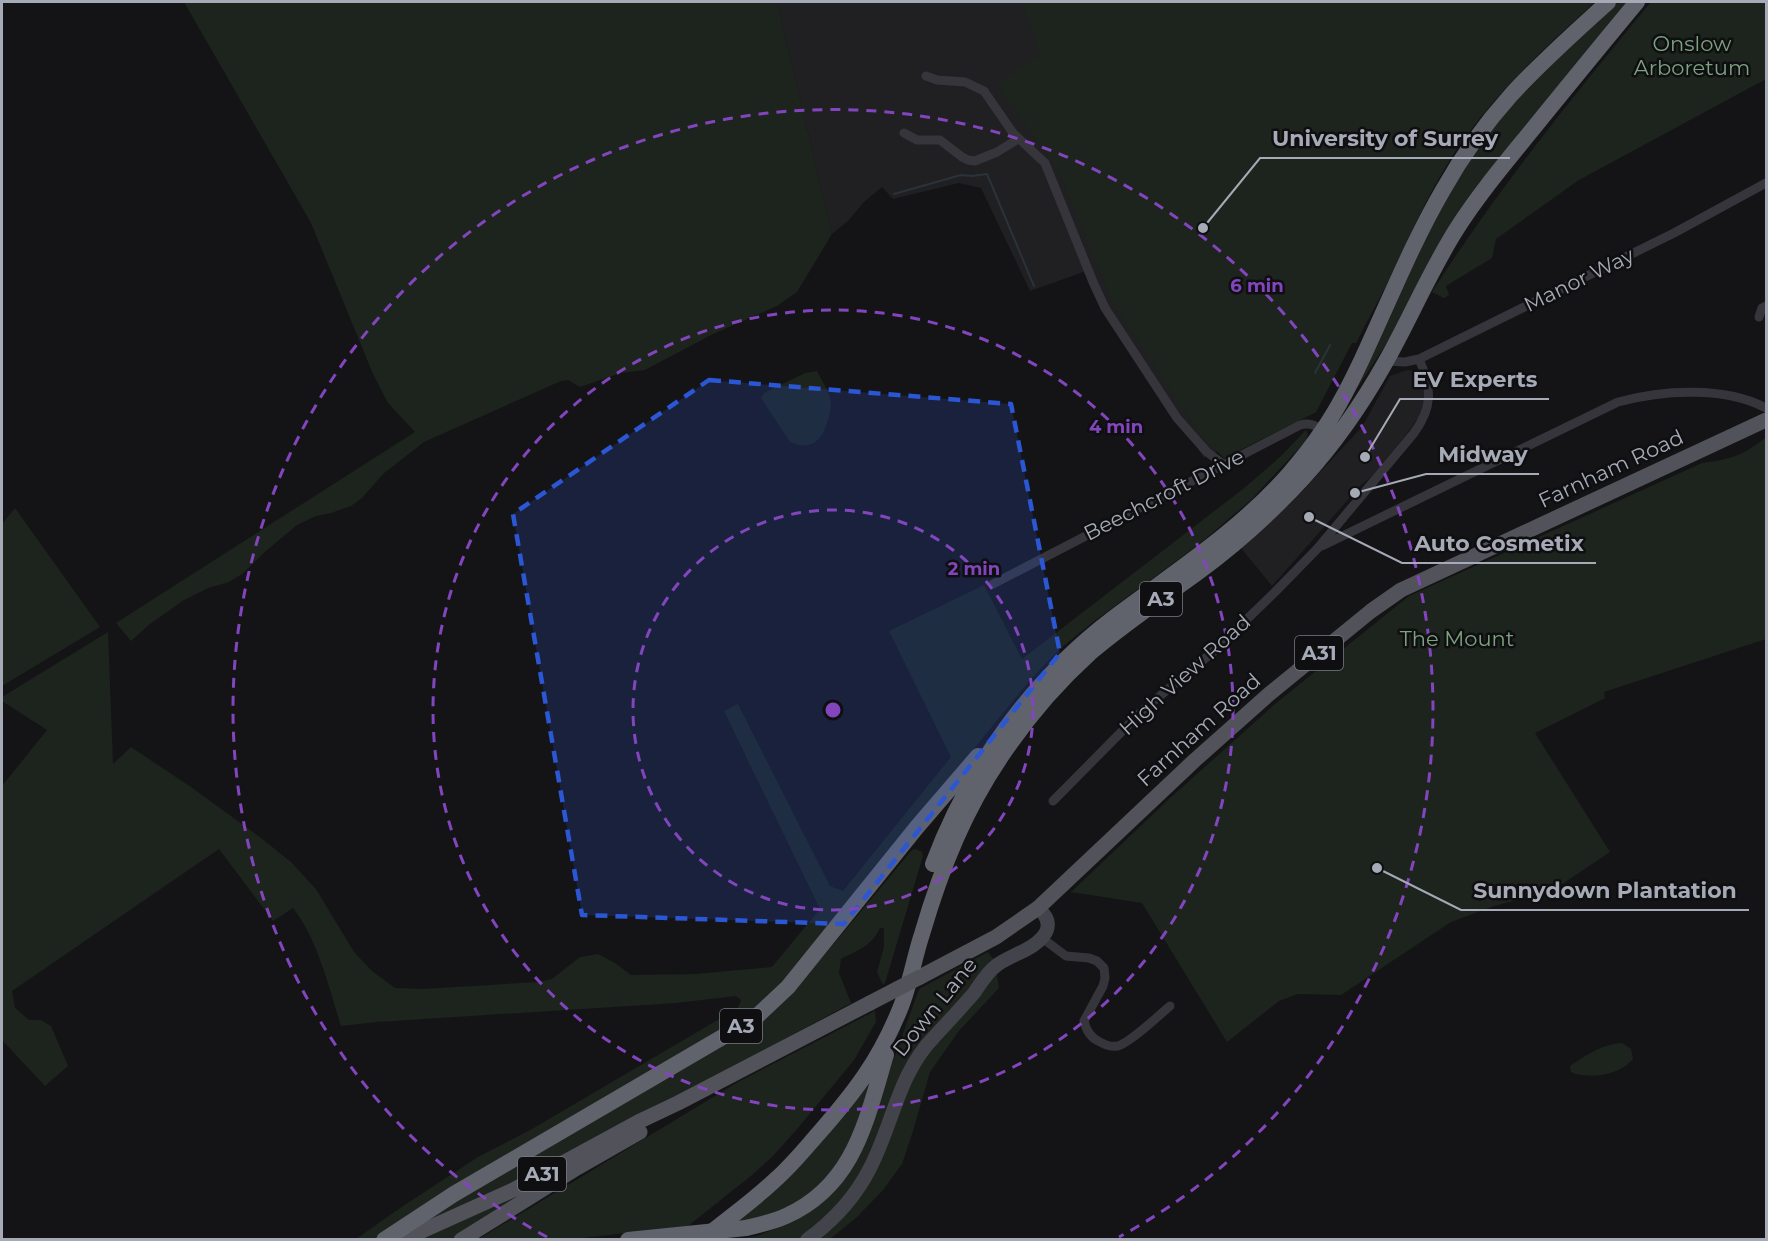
<svg xmlns="http://www.w3.org/2000/svg" width="1768" height="1241" font-family="Montserrat,sans-serif">
	<rect width="100%" height="100%" fill="#141416"/>
	<path fill="#202023" d="M777,2H1588L1518,69L1462,135L1313,405L1204,458L1104,304L1089,270L1030,291L981,188L959,183L893,199L882,187L864,202L848,221L832,234Z
		M1407,370L1414,371L1417,375L1425,393L1423,405L1419,417L1405,436L1371,477L1361,485L1272,586L1241,548L1293,501L1362,427L1390,376Z"/>
	<path fill="#1c241d" d="M184,2H777L832,234L797,292L777,306L713,334L645,370L621,373L580,387L568,380L561,381L424,442L383,474L362,498L351,506L331,513L316,516L297,525L267,550L242,574L229,582L208,588L184,600L150,624L131,641L116,623L415,432L388,403L373,374L311,223Z
		M1021,2H1595C1544,48 1494,94 1455,152C1429,192 1410,235 1390,278C1379,300 1367,321 1356,343H1352L1316,412L1224,458L1202,437L1112,301L1059,172L997,84L1041,53Z
		M1616,2H1629L1542,106L1358,387L1356,386C1374,347 1393,309 1411,270C1430,231 1449,191 1474,154C1513,97 1565,49 1616,2Z
		M1651,2H1766V79L1579,180L1496,239L1492,258L1446,286L1449,295L1444,298L1432,292C1497,190 1574,95 1651,2Z
		M817,371C821,379 827,388 830,397C832,405 830,413 828,420C822,440 812,452 790,442L761,398L764,393L805,373Z
		M1306,430C1310,436 1306,440 1302,445L1251,500L1198,545L1093,622L1061,648L1030,680L769,1000L379,1239H356L403,1206L478,1157L532,1129L738,1008L741,1000L736,996L676,1003L377,1022L341,1026C329,988 318,940 293,908L273,921L219,849L12,991L15,1008L29,1020H41L51,1026L68,1066L45,1086L2,1040V786L47,730L2,701V697L108,632L113,764L131,747L191,787L261,838L291,862L316,889L354,952L372,971L395,988L422,989L538,982L552,979L580,957L598,954L615,963L631,975L696,974L772,967L820,909L724,711L738,704L830,886L843,891L951,757L889,631L984,585L1022,659L1243,489L1280,457Z
		M1766,437V639L1604,692L1605,698L1535,733L1610,852L1552,891L1494,906L1451,922L1341,995L1298,994L1279,1001L1227,1042L1142,903L1071,892L1169,799L1275,704L1409,596L1702,463C1731,459 1743,456 1766,437Z
		M15,508L100,627L2,686V524Z
		M916,849L922,852L923,856L885,983L883,985L877,972L884,947V928H880C872,946 858,950 841,959L839,973L851,1003L537,1174L411,1231L801,983L912,850Z
		M988,952L995,961L999,988L958,1032L930,1072L913,1131L902,1164L883,1190L857,1217L830,1239L731,1240L757,1236L779,1227L809,1211L884,1086L919,989Z
		M875,1011L876,1022L854,1060L798,1128L772,1157L752,1175L688,1226L574,1239L477,1240L738,1082Z
		M1622,1043L1631,1049L1633,1059C1621,1075 1589,1080 1571,1072L1570,1066C1586,1055 1602,1044 1622,1043Z
		M876,1072C865,1100 856,1131 843,1158C840,1163 835,1168 831,1172C807,1202 773,1216 736,1222Z
		M537,1185L454,1239L420,1240Z"/>
	<g fill="none" stroke-linecap="round" stroke-linejoin="round">
		<path stroke="#2a323a" stroke-width="2" d="M894,194L961,175L972,176L987,174L1034,286
			M1315,373L1330,345"/>
		<path stroke="#35353b" stroke-width="9" d="M926,76L937,80L965,82L984,91L1013,133L1045,163L1093,282L1105,308L1177,418L1207,452L1223,464
			M904,133L917,140H940L962,157L968,160L975,161L997,152L1018,139
			M1759,317L1762,308L1766,306
			M1386,361L1405,362L1419,359L1674,233L1766,183
			M1322,546L1618,402C1662,390 1725,386 1766,408
			M993,584L1300,425C1310,422 1316,426 1325,431
			M1053,801L1143,710L1214,651L1275,592L1317,549L1414,433C1433,407 1432,388 1419,359
			M1042,938L1066,956L1089,958L1097,961L1104,968L1105,978L1103,986L1084,1021C1086,1030 1091,1038 1100,1042C1105,1045 1112,1047 1118,1046C1131,1042 1158,1016 1170,1006"/>
		<path stroke="#43444b" stroke-width="14" d="M807,1240C833,1221 856,1196 870,1168C893,1124 898,1074 934,1037C947,1023 961,1008 974,993C981,983 987,972 997,965C1012,954 1037,949 1046,932C1051,922 1045,914 1038,908"/>
		<path stroke="#51525a" stroke-width="15" d="M920,977L996,937L1038,908L1195,760L1268,695L1371,611L1401,590L1766,420
			M402,1240L513,1190L638,1122L678,1103L870,1003
			M461,1240L577,1168L640,1132"/>
		<path stroke="#61636c" stroke-width="16" d="M933,864C969,768 1031,681 1112,619C1173,573 1238,532 1289,474C1301,460 1313,445 1323,430C1341,404 1355,375 1368,346C1392,294 1414,240 1443,190C1462,156 1485,124 1511,95C1541,62 1575,32 1608,2
			M746,1228C759,1225 773,1222 786,1216C855,1185 866,1120 886,1055
			M708,1235C730,1217 754,1200 775,1180C791,1166 804,1150 818,1134C854,1093 879,1061 900,1009C910,985 914,958 922,934C942,866 966,806 1007,748C1031,713 1058,682 1090,653C1124,624 1161,599 1197,573C1235,545 1271,513 1303,478C1335,443 1362,404 1385,363C1410,319 1429,273 1456,230C1478,195 1506,162 1532,130C1567,87 1602,44 1637,2
			M384,1240L454,1194L755,1018L788,987L917,827L978,756"/>
		<path stroke="#51525a" stroke-width="15" d="M870,1003L920,977"/>
		<path stroke="#61636c" stroke-width="16" d="M628,1240L746,1228"/>
	</g>
	<path fill="#2b57d5" fill-opacity="0.2" stroke="#2b57d5" stroke-width="4.5" stroke-dasharray="12 8" stroke-linejoin="round" d="M709,380L1011,404L1060,653L844,924L582,915L513,514Z"/>
	<g fill="none" stroke="#8345bd" stroke-width="3" stroke-dasharray="10 8">
		<circle cx="833" cy="710" r="200"/>
		<circle cx="833" cy="710" r="400"/>
		<path d="M547 1237A600 600 0 1 1 1119 1237"/>
	</g>
	<g text-anchor="middle" stroke-width="5" stroke-linejoin="round" paint-order="stroke">
		<g fill="#0f0f11" stroke="#787c84" stroke-width="1.5">
			<rect x="1140" y="582" width="42" height="34" rx="4.5"/>
			<rect x="1295" y="636" width="48" height="34" rx="4.5"/>
			<rect x="720" y="1009" width="42" height="34" rx="4.5"/>
			<rect x="518" y="1157" width="48" height="34" rx="4.5"/>
		</g>
		<g font-size="20" font-weight="bold" fill="#a5aab6">
			<text x="1161" y="606">A3</text>
			<text x="1319" y="660">A31</text>
			<text x="741" y="1033">A3</text>
			<text x="542" y="1181">A31</text>
		</g>
		<g font-size="21" fill="#7ca27f" stroke="#0f0f11">
			<text x="1692" y="51">Onslow<tspan x="1692" dy="24">Arboretum</tspan></text>
			<text x="1457" y="646">The Mount</text>
		</g>
		<g font-size="21" fill="#a5aab6" stroke="#0f0f11">
			<text transform="translate(1579 280) rotate(-26)" y="7">Manor Way</text>
			<text transform="translate(1611 469) rotate(-25)" y="7">Farnham Road</text>
			<text transform="translate(1164 495) rotate(-27)" y="7">Beechcroft Drive</text>
			<text transform="translate(1185 675) rotate(-42)" y="7">High View Road</text>
			<text transform="translate(1199 730) rotate(-42)" y="7">Farnham Road</text>
			<text transform="translate(935 1007) rotate(-51)" y="7">Down Lane</text>
		</g>
	</g>
	<circle cx="833" cy="710" r="9" fill="#8345bd" stroke="#0f0f11" stroke-width="3"/>
	<g font-size="18" text-anchor="middle" font-weight="bold" fill="#8345bd" stroke="#0f0f11" stroke-width="5" stroke-linejoin="round" paint-order="stroke">
		<text x="1257" y="292">6 min</text>
		<text x="1116" y="433">4 min</text>
		<text x="974" y="575">2 min</text>
	</g>
	<path fill="none" stroke="#a5aab6" stroke-width="2" d="M1203 228L1260 158H1510M1365 457L1400 399H1549M1355 493L1426 474H1539M1309 517L1402 563H1596M1377 868L1461 910H1749"/>
	<g fill="#a5aab6" stroke="#0f0f11" stroke-width="2">
		<circle cx="1203" cy="228" r="6"/>
		<circle cx="1365" cy="457" r="6"/>
		<circle cx="1355" cy="493" r="6"/>
		<circle cx="1309" cy="517" r="6"/>
		<circle cx="1377" cy="868" r="6"/>
	</g>
	<g font-size="22" text-anchor="middle" font-weight="bold" fill="#a5aab6" stroke="#0f0f11" stroke-width="5" stroke-linejoin="round" paint-order="stroke">
		<text x="1385" y="146">University of Surrey</text>
		<text x="1475" y="387">EV Experts</text>
		<text x="1483" y="462">Midway</text>
		<text x="1499" y="551">Auto Cosmetix</text>
		<text x="1605" y="898">Sunnydown Plantation</text>
	</g>
	<rect width="1768" height="1241" fill="none" stroke="#a5aab6" stroke-width="6"/>
</svg>
